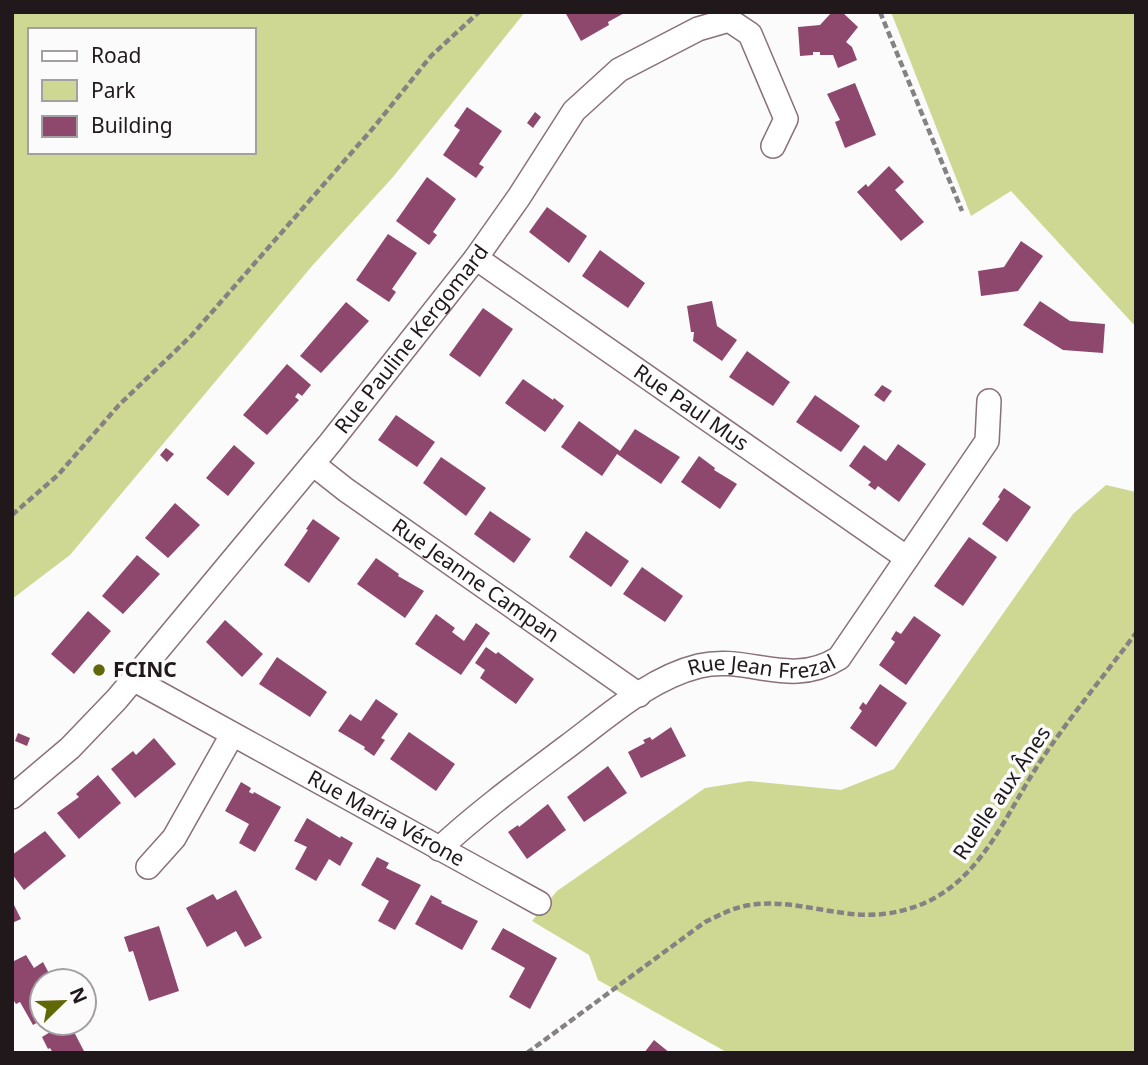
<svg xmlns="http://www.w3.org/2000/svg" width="1148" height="1065" font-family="'Noto Sans',sans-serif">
	<rect width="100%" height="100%" fill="#fbfbfb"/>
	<path fill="#cfd892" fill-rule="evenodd" d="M12,12H525L393,177L312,266L70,555L12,599ZM30,30H254V152H30Z
		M891,12H1136V327L1011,191L971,216Z
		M1106,485L1136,492V1053H728L598,980L589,955L532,921L557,891L705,788L749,781L841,790L894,769L1073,514Z"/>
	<path fill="#8e486d" d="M565,12H626L608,22L609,25L581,41Z
		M832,12H842L858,27L846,42L852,47L857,60L838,68L833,55H820V52H813V55L800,56L798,27L820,25Z
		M855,83L876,135L845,148L835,122L840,120L827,94Z
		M467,107L502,131L479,164L484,167L476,178L443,155L460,130L454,126Z
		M535,112L541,117L533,128L527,123Z
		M889,166L904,182L895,190L924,222L901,241L857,192L866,184L868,187Z
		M427,177L456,199L433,232L437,235L429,245L396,221Z
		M547,207L587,236L569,263L529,232Z
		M388,234L417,253L392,289L396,292L389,302L356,280Z
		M1021,241L1043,256L1018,291L981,296L978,271L1004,267Z
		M600,250L645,283L628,308L582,276Z
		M712,301L717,326L737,340L722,361L693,341L694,332H691L687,306Z
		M1040,301L1070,321L1105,324L1103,353L1063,350L1023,325Z
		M346,302L369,321L321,373L300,356Z
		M483,308L513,329L480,377L449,355Z
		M747,351L790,382L773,406L729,377Z
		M287,364L311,385L302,396L298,393L295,397L299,400L267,435L243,415Z
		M523,379L553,400L554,398L564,406L545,432L505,403Z
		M882,385L892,391L884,402L874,395Z
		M815,395L860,426L841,452L796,422Z
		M396,415L435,442L417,467L378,440Z
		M579,421L620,451L635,429L680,457L661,484L617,454L602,476L561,447Z
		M898,444L926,464L899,502L878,486L875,490L868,485L871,482L849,466L864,445L886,461Z
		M234,445L255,463L228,496L206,478Z
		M166,448L174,454L167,462L160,455Z
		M699,456L715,468L714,470L737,484L720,509L681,482Z
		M441,457L486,488L466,516L423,483Z
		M1004,488L1031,507L1007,542L982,524L1000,499L998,497Z
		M175,503L200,525L168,558L145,538Z
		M490,511L531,539L514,563L474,534Z
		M313,519L340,538L309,583L284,565L308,530L306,529Z
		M586,531L629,561L611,587L569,557Z
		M969,537L997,557L963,606L934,586Z
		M137,555L160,574L123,614L102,596Z
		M376,558L399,574L398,576L424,591L405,618L357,584Z
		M642,567L683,596L665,622L623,594Z
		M88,611L111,631L74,674L51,654Z
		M436,614L455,628L452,632L464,641L476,623L490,633L461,675L415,644Z
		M914,616L941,635L906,685L879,665L895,642L891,639L896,631L901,634Z
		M225,620L263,654L242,677L206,642Z
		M486,647L496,654L498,652L534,679L516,704L480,678L485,670L475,663Z
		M277,657L327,692L310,717L259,684Z
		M880,684L907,703L876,747L850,728L862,711L859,708L863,702L866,705Z
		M376,699L398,714L381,738L385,740L374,756L364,749L365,747L338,731L350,714L361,721Z
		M671,727L686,756L641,778L628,752L645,743L643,740L650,737L652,740Z
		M409,732L455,764L436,791L390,759Z
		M18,733L30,738L27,746L15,741Z
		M154,738L176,764L135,798L111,769L133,751L136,755Z
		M608,766L627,793L584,822L567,797Z
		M98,775L121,803L79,839L57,813L79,797L76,794Z
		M241,782L251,788L249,792L253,794L254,792L281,807L255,852L239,843L249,824L225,811Z
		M548,804L566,830L527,859L508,832L518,825L519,827Z
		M307,818L340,838L341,836L353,843L340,866L329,859L316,881L295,869L307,847L294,841Z
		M45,831L66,856L24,890L12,874V855Z
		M377,857L389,863L386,868L421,885L395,930L378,921L389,901L361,885Z
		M236,890L262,938L245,947L236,931L207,947L186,908L213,894L217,900Z
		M431,895L442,901L441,903L478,921L462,950L415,924Z
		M12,901L21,919L12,923Z
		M159,926L179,991L149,1001L133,951L129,952L124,937Z
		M503,928L557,958L530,1009L509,997L525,968L491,949Z
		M26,955L34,968L43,962L53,981H42V1020L33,1025L20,1002L16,1004L12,998V962Z
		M65,1023H82L84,1026L74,1032L85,1053H53L50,1048L48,1049L42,1037Z
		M654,1040L670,1053H644Z"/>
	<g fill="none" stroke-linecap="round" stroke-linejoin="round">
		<defs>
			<g id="street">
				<path id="s1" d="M476,258L907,558"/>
				<path id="s2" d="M313,464L346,490L639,695"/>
				<path id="s3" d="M133,679L539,903"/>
				<path id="s4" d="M12,797L70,748L117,699L330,443L476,258L519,197L574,111L619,70L698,29L729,20L750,34L786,119L773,146"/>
				<path id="s5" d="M439,849C480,811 524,779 568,746C608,716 650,678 699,666C749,654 789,689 839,658L987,441L989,401"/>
				<path d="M148,867L174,838L232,735"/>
			</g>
		</defs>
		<use href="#street" stroke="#89707c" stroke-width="26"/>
		<path stroke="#868183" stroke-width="4.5" stroke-dasharray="7 3.5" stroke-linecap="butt" d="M880,12L962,211
			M12,515L58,475L119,405L191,336L374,127L431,56L479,12
			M527,1053L705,922C720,915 734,907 750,905C794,898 839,919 883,914C978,903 1000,819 1046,753C1074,712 1106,673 1136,633"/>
		<use href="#street" stroke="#fff" stroke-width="23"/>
	</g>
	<circle fill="#616808" stroke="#fbfbfb" stroke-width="2.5" cx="99" cy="670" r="7"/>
	<g text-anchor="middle" stroke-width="7" stroke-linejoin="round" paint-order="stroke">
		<g font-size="21" fill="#21181c" stroke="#fbfbfb">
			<text dy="7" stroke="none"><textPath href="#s4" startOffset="609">Rue Pauline Kergomard</textPath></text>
			<text dy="7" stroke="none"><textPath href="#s1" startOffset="262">Rue Paul Mus</textPath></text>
			<text dy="7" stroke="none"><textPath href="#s2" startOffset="200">Rue Jeanne Campan</textPath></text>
			<text dy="7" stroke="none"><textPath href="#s5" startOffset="383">Rue Jean Frezal</textPath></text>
			<text transform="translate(1002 793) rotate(-56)" y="7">Ruelle aux Ânes</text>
			<text dy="7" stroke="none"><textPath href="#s3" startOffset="289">Rue Maria Vérone</textPath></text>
		</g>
		<g font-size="21" font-weight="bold" fill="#21181c" stroke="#fbfbfb" text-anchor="start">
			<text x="113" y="677">FCINC</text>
		</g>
	</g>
	<rect width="1148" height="1065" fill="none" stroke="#21181c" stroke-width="28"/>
	<rect x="28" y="28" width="228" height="126" fill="#fbfbfb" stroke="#a4a0a2" stroke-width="2"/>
	<rect x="42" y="51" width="35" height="10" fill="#ffffff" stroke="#a4a0a2" stroke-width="2"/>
	<text x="91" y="63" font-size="21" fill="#21181c">Road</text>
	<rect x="42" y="80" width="35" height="21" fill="#cfd892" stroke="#a4a0a2" stroke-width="2"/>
	<text x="91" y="98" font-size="21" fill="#21181c">Park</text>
	<rect x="42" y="116" width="35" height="21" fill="#8e486d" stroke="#a4a0a2" stroke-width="2"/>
	<text x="91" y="133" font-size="21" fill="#21181c">Building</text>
	<g transform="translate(63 1002) rotate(67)"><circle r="33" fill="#fbfbfb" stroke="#a4a0a2" stroke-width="2"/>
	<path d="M0-5L12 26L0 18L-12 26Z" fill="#616808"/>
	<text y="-10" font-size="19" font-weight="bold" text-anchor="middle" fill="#21181c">N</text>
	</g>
</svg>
